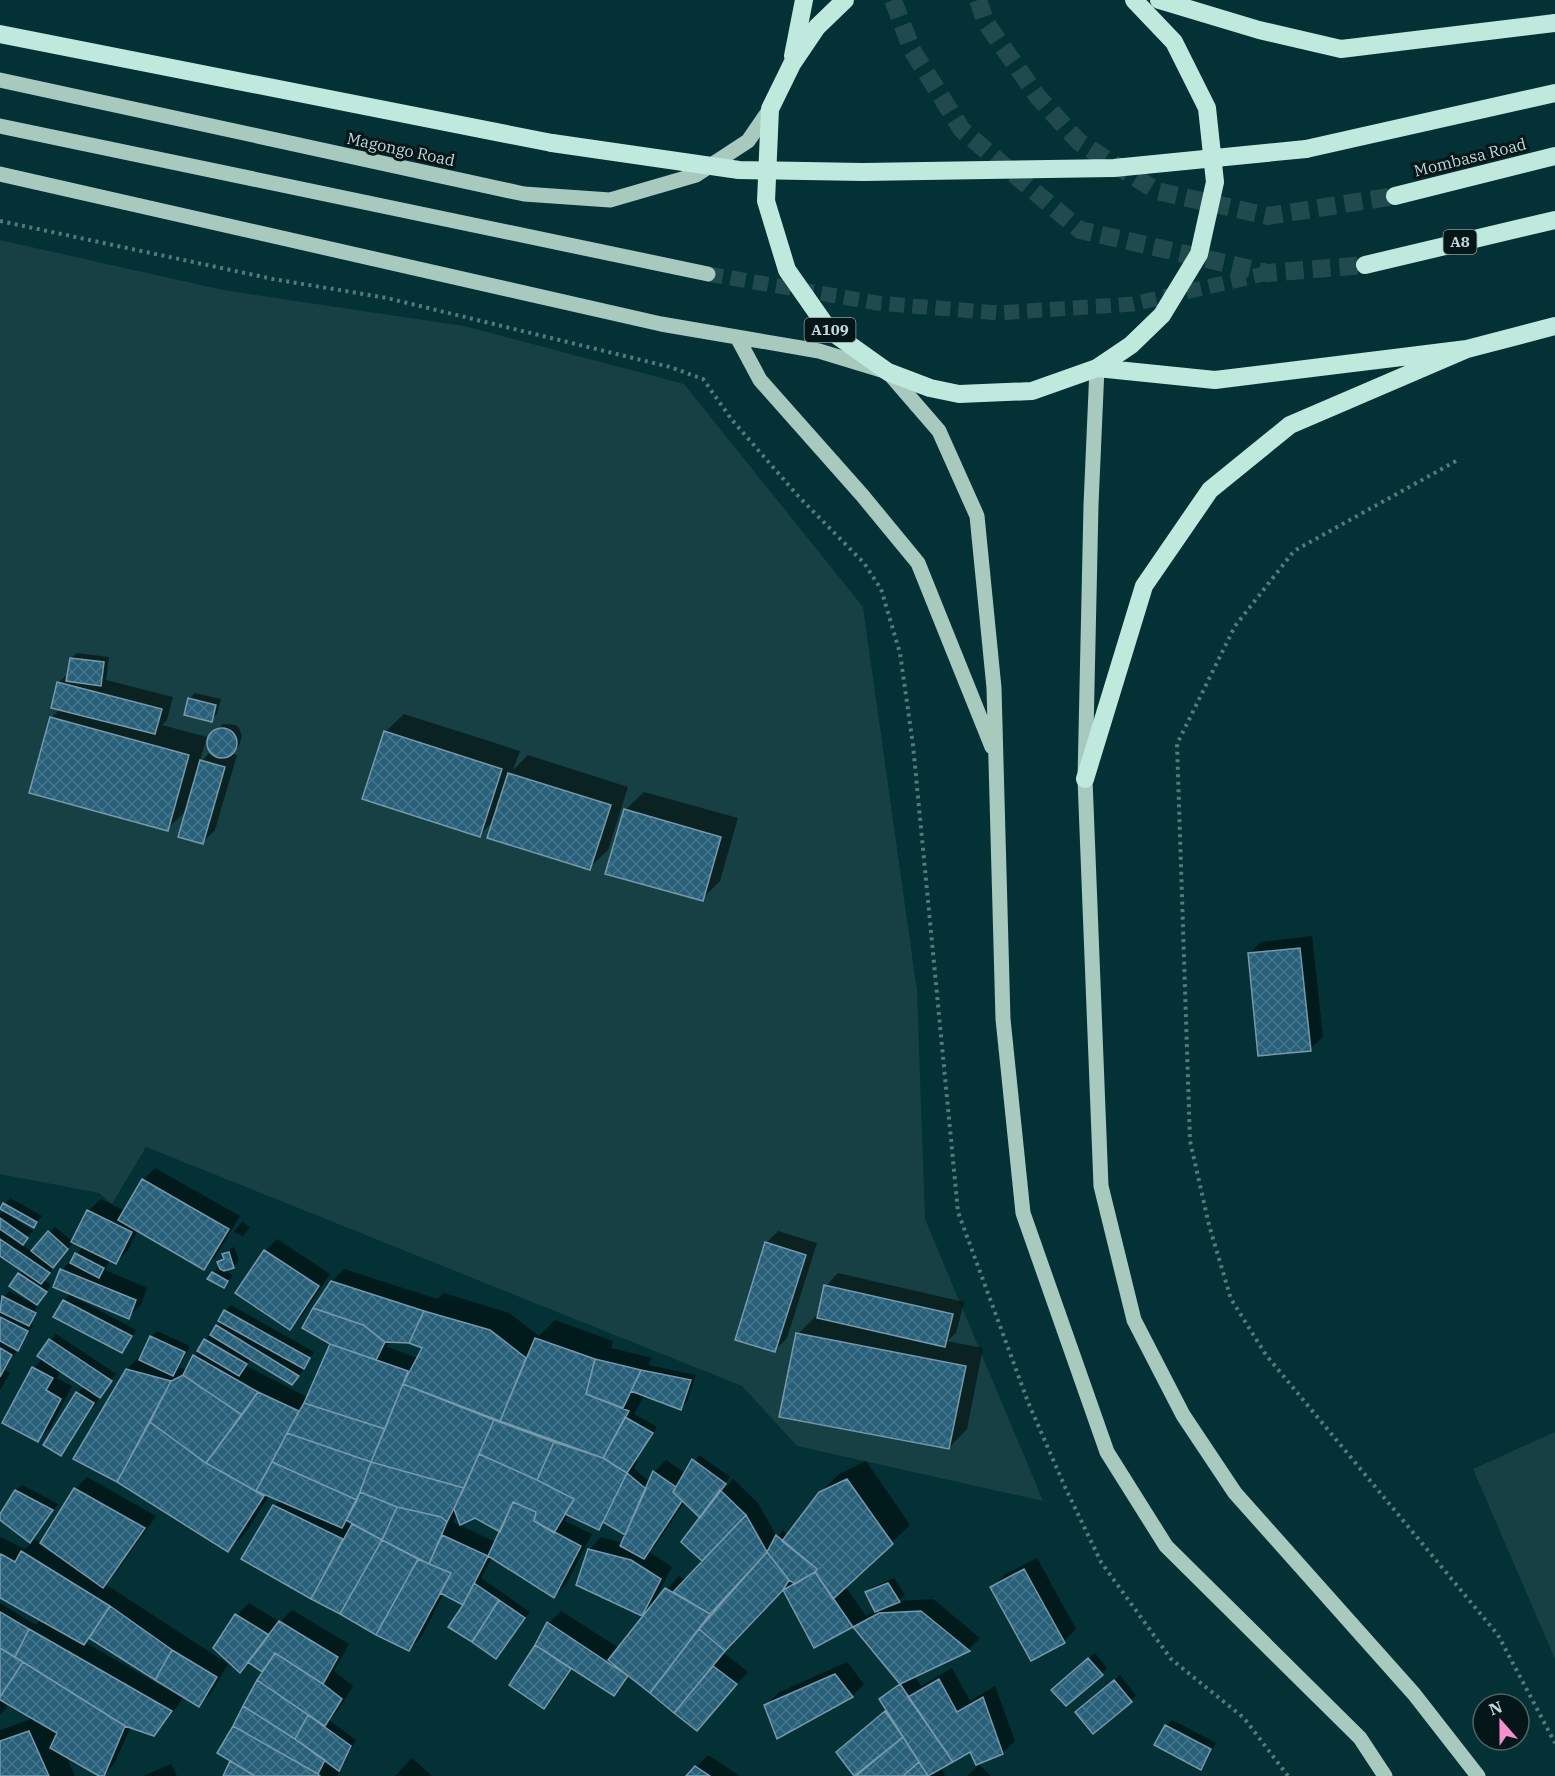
<svg xmlns="http://www.w3.org/2000/svg" width="1555" height="1776" font-family="'IBM Plex Serif',serif">
	<defs>
		<pattern id="building-cross-hatch" width="8" height="8" patternUnits="userSpaceOnUse" patternTransform="scale(1.5)"><rect width="8" height="8" fill="#28607a"/><path d="M0 0l8 8M0 8l8-8" fill="none" stroke="#46768c"/></pattern>
	</defs>
	<rect width="100%" height="100%" fill="#033135"/>
	<path fill="#164043" d="M0,240L223,290L464,326L684,384L863,607L917,991L925,1219L1043,1501L797,1446L742,1386L146,1147L112,1204L99,1193L0,1174Z
		M1555,1432V1659L1473,1469Z"/>
	<path fill="#0007" fill-rule="evenodd" d="M77,653L109,657L106,680L173,697L167,720L162,725L207,737L199,764L211,751L209,749L211,736L223,724L236,725L239,728L242,736L239,746L231,753L237,755L215,830L202,843L188,809L167,829L51,718L60,709L58,683L69,673L71,658Z
		M195,693L221,699L217,714L211,720L189,699Z
		M404,714L520,751L513,770L528,755L628,787L608,850L589,868L494,820L479,836L385,732Z
		M644,792L738,818L720,881L702,899L625,810Z
		M1312,936L1323,1037L1310,1049L1249,954L1261,942Z
		M155,1168L240,1216L216,1256L204,1268L138,1230L128,1250L116,1262L110,1259L105,1270L147,1288L141,1305L128,1317L75,1295L74,1297L136,1330L127,1346L122,1351L64,1300L71,1293L62,1270L84,1246L88,1211L101,1199L125,1211L143,1180Z
		M10,1198L42,1216L34,1226L9,1212L8,1214L33,1231L21,1244L33,1252L55,1227L73,1242L44,1280L51,1285L36,1305H38L30,1320H33L29,1323L33,1325L5,1370L10,1373L0,1390V1303L9,1291L34,1304L35,1302L11,1286L23,1270L0,1255V1214L5,1210V1204Z
		M242,1222L250,1227L243,1236L234,1232Z
		M778,1231L817,1243L787,1338L775,1350L766,1243Z
		M277,1239L330,1274L302,1316L290,1328L265,1251Z
		M234,1247L239,1261L233,1267L224,1270L233,1275L224,1286L213,1273L219,1267L221,1268L219,1262L230,1249Z
		M344,1269L437,1299L444,1293L509,1313L539,1336L555,1320L613,1341L611,1348L652,1358L648,1365L696,1375L687,1402L681,1408L645,1394L634,1414L657,1427L636,1459L638,1461L634,1469L650,1482L654,1472L666,1460L686,1474L699,1455L730,1477L725,1484L727,1486L733,1479L758,1503L777,1537L783,1530L788,1535L820,1493L839,1474L866,1461L910,1525L845,1586L866,1616L876,1610L867,1592L872,1587L894,1578L905,1595L899,1601L933,1599L980,1638L969,1649L914,1675L921,1686L952,1668L970,1701L995,1686L1015,1741L1002,1753L970,1750L941,1766L945,1776H857L838,1752L886,1710L881,1700L900,1682L853,1625L815,1646L784,1588L737,1637L724,1653L748,1672L697,1729L631,1676L614,1695L573,1668L556,1695L544,1707L511,1685L549,1623L561,1611L619,1648L652,1607L650,1605L642,1614L589,1550L601,1537L623,1543L627,1534L605,1521L599,1528L569,1514L565,1521L592,1534L566,1584L554,1596L492,1557L481,1578L530,1612L496,1657L464,1604L444,1593L421,1637L409,1650L311,1598L274,1506L280,1500L269,1496L246,1532L228,1551L118,1481L75,1458L127,1369L139,1357L142,1358L151,1337L157,1331L190,1346L179,1368L185,1369L189,1367L205,1340L222,1321L225,1311L231,1305L314,1352L298,1378L251,1358L246,1366L307,1397L331,1343L332,1281ZM390,1340L410,1342L424,1347L418,1358L387,1347ZM685,1501L702,1517L683,1542L704,1561L686,1580L679,1576L655,1603L654,1602L672,1567L649,1552L656,1545ZM457,1514L475,1516L502,1532L497,1543L453,1522ZM349,1519L355,1523L353,1526L346,1522Z
		M838,1273L964,1302L956,1333L947,1341L983,1348L967,1429L949,1448L798,1334L816,1316H819L826,1286Z
		M56,1334L116,1374L61,1454L77,1393L85,1386L61,1370L57,1378L72,1386L50,1428L38,1440L34,1368L43,1358L50,1340Z
		M87,1477L156,1516L115,1574L105,1584L228,1664L211,1693L199,1705L90,1637L84,1642L183,1698L166,1722L153,1734L131,1727L114,1764L103,1776L66,1756L75,1776H0V1730L34,1718L4,1700L7,1708L0,1714V1603L36,1625L41,1619L0,1596V1537L25,1549L32,1542L0,1517L16,1490L22,1485L58,1504L33,1538L41,1543L75,1489Z
		M1037,1558L1076,1629L1064,1641L992,1588L1004,1575Z
		M249,1603L280,1622L292,1610L349,1644L334,1671L353,1686L337,1712L329,1720L356,1740L344,1763L338,1769L340,1771L337,1776H225L231,1760L219,1753L264,1672L250,1661L240,1671L237,1615Z
		M1095,1653L1107,1668L1102,1674L1059,1684Z
		M847,1662L864,1684L852,1696L766,1705L778,1693Z
		M1120,1675L1136,1695L1131,1700L1083,1706Z
		M1172,1720L1216,1743L1206,1762L1200,1768L1166,1726Z
		M708,1755L740,1776H688Z
		M412,1758L432,1776H395Z
		M171,1764L177,1776H143Z
		M979,1765L991,1776H967Z"/>
	<path fill="url(#building-cross-hatch)" stroke="#7699ab" stroke-width="1.5" d="M70,658L104,662L101,686L66,681Z
		M57,682L162,709L155,734L51,708Z
		M188,698L216,705L212,722L184,715Z
		M50,717L189,755L168,831L29,793Z
		M207 743a15 15 0 1 1 30 0a15 15 0 1 1-30 0Z
		M384,731L502,769L480,837L362,799Z
		M200,760L225,767L203,844L178,837Z
		M508,773L611,805L590,870L487,838Z
		M624,809L721,837L703,901L605,874Z
		M1300,948L1311,1051L1258,1056L1248,953Z
		M142,1179L229,1229L204,1270L118,1220Z
		M3,1203L37,1222L34,1228L0,1209Z
		M87,1210L132,1232L116,1264L71,1242Z
		M0,1218L28,1238L23,1245L0,1229Z
		M48,1231L68,1249L53,1268L31,1251Z
		M0,1239L50,1273L41,1284L0,1256Z
		M765,1242L806,1255L775,1352L735,1340Z
		M264,1250L319,1286L290,1330L235,1293Z
		M229,1252L234,1268L224,1271L220,1269L217,1262L224,1259L222,1254Z
		M75,1253L104,1268L99,1278L70,1263Z
		M60,1269L136,1300L129,1319L53,1287Z
		M212,1272L228,1281L224,1288L207,1279Z
		M18,1273L47,1292L37,1305L9,1286Z
		M331,1281L424,1311L409,1343L385,1342L363,1325L313,1308Z
		M824,1285L953,1314L945,1347L817,1318Z
		M2,1296L36,1313L29,1326L0,1312Z
		M63,1300L132,1336L122,1353L53,1317Z
		M313,1308L363,1325L385,1342L376,1360L330,1344L302,1328Z
		M224,1310L310,1358L304,1369L218,1321Z
		M424,1311L490,1330L526,1358L500,1421L403,1384L422,1348L409,1343Z
		M0,1317L28,1331L18,1351L0,1341Z
		M216,1325L299,1376L292,1385L210,1335Z
		M796,1333L966,1366L949,1449L779,1417Z
		M150,1336L185,1352L173,1376L139,1360Z
		M535,1338L595,1359L586,1394L629,1411L603,1458L500,1421Z
		M49,1339L112,1381L100,1398L37,1356Z
		M204,1339L247,1364L239,1376L197,1351Z
		M330,1344L408,1371L385,1429L304,1403Z
		M0,1348L12,1355L0,1377Z
		M193,1355L258,1392L242,1415L183,1375Z
		M595,1359L641,1370L623,1408L586,1394Z
		M32,1367L53,1378L46,1390L61,1399L38,1442L2,1423Z
		M126,1369L171,1381L117,1482L73,1459Z
		M641,1370L691,1380L681,1410L631,1391Z
		M183,1375L242,1415L206,1463L150,1422L171,1381Z
		M403,1384L494,1420L464,1488L371,1462Z
		M76,1392L94,1403L61,1456L43,1445Z
		M258,1392L299,1411L256,1491L206,1463Z
		M304,1403L385,1429L371,1462L287,1433Z
		M625,1417L653,1433L627,1473L603,1458Z
		M494,1420L554,1442L537,1480L479,1454Z
		M150,1422L206,1463L264,1496L228,1552L117,1482Z
		M287,1433L371,1462L357,1500L272,1462Z
		M554,1442L603,1458L627,1473L599,1530L565,1514L574,1499L537,1480Z
		M479,1454L537,1480L574,1499L554,1533L534,1521L536,1512L513,1502L500,1532L475,1518L460,1525L454,1509Z
		M692,1459L726,1484L700,1518L673,1492Z
		M272,1462L357,1500L342,1528L256,1491Z
		M371,1462L464,1488L447,1522L441,1517L397,1507L360,1492Z
		M653,1471L676,1487L673,1492L682,1501L644,1559L620,1546Z
		M627,1473L646,1489L625,1535L603,1522Z
		M847,1479L893,1544L833,1599L815,1572L817,1569L782,1541L819,1492Z
		M74,1488L145,1528L103,1588L40,1543Z
		M15,1490L53,1510L30,1543L0,1520V1514Z
		M720,1490L746,1515L702,1561L681,1542Z
		M360,1492L397,1507L382,1540L346,1520Z
		M513,1502L536,1512L534,1521L581,1546L554,1598L488,1556Z
		M273,1505L343,1539L311,1599L241,1559Z
		M397,1507L441,1517L447,1522L429,1564L382,1540Z
		M746,1515L767,1552L710,1614L673,1592Z
		M352,1524L382,1540L340,1614L311,1599Z
		M442,1535L488,1556L463,1605L440,1593L451,1573L429,1564Z
		M776,1535L817,1569L815,1572L795,1584L789,1580L767,1552Z
		M382,1540L418,1559L376,1635L340,1614Z
		M588,1549L631,1560L661,1579L642,1616L576,1585Z
		M21,1551L110,1606L84,1645L0,1598V1556L1,1554L15,1562Z
		M767,1552L789,1580L783,1590L725,1651L699,1629Z
		M418,1559L451,1573L409,1651L376,1635Z
		M1024,1569L1065,1643L1031,1661L990,1587Z
		M815,1572L853,1627L814,1648L783,1590Z
		M474,1583L499,1600L472,1642L448,1627L463,1605Z
		M888,1583L900,1602L875,1612L865,1592Z
		M665,1588L710,1614L650,1693L608,1660Z
		M499,1600L525,1618L496,1659L472,1642Z
		M110,1606L172,1650L155,1680L89,1638Z
		M921,1611L970,1651L900,1684L853,1627L879,1613Z
		M0,1612L29,1629L15,1657L0,1648Z
		M235,1614L269,1635L240,1673L213,1648Z
		M279,1621L338,1657L323,1684L275,1653L262,1672L248,1662Z
		M547,1622L628,1676L614,1696L535,1645Z
		M29,1629L172,1711L154,1736L125,1726L15,1657Z
		M699,1629L725,1651L674,1713L650,1693Z
		M535,1645L571,1669L544,1709L509,1685Z
		M0,1648L23,1662L0,1697Z
		M172,1650L217,1677L199,1707L155,1680Z
		M275,1653L323,1684L342,1699L325,1726L257,1680Z
		M1088,1658L1103,1675L1066,1706L1051,1690Z
		M23,1662L125,1726L104,1776H99L50,1748L57,1733L0,1700V1697Z
		M713,1666L737,1684L697,1731L674,1713Z
		M835,1674L853,1697L777,1739L764,1705Z
		M939,1679L957,1712L983,1697L1003,1754L976,1765L970,1752L953,1762L908,1697Z
		M257,1680L308,1715L295,1739L243,1706Z
		M1114,1680L1132,1702L1093,1734L1075,1712Z
		M900,1684L953,1762L928,1776L879,1699Z
		M243,1706L295,1739L325,1760L318,1774L233,1726Z
		M885,1711L903,1737L854,1776L836,1752Z
		M308,1715L351,1746L339,1771L295,1739Z
		M1165,1725L1211,1749L1201,1770L1154,1745Z
		M233,1726L318,1774L320,1776H255L217,1753Z
		M29,1731L49,1776H0V1741Z
		M903,1737L919,1762L903,1776H856Z
		M230,1761L255,1776H223Z
		M919,1762L928,1776H903Z
		M695,1766L710,1776H686Z"/>
	<g fill="none" stroke-linecap="round" stroke-linejoin="round">
		<path stroke="#204a4e" stroke-width="15" stroke-dasharray="15 8" stroke-linecap="butt" d="M708,274L877,303L998,313L1133,304L1268,273"/>
		<path stroke="#204a4e" stroke-width="18" stroke-dasharray="18 9" stroke-linecap="butt" d="M893,0L912,50L962,130L1080,230L1268,273L1365,265
			M978,0L986,23L1038,97L1079,142L1157,191L1268,216L1395,196"/>
		<path stroke="#56797c" stroke-width="4" stroke-dasharray="3 4.5" stroke-linecap="butt" d="M0,221L273,279L387,298L670,367L703,379L732,420L799,497L864,563L881,589L900,653L913,745L958,1212L1028,1402L1065,1487L1101,1562L1171,1659L1244,1718L1288,1776
			M1456,461L1294,551L1235,626L1177,744L1190,1141L1209,1225L1231,1299L1266,1355L1498,1635L1555,1743"/>
		<path stroke="#a7c9be" stroke-width="15" d="M0,80L524,194L610,200L696,175L748,141L770,109
			M0,126L708,274
			M0,174L661,324L819,351L888,372L939,431L977,516L994,688L1003,1019L1023,1213L1107,1452L1166,1546L1360,1738L1385,1776
			M737,337L760,380L862,495L918,563L992,747
			M1097,368L1091,505L1085,779L1101,1186L1134,1320L1183,1415L1235,1493L1414,1694L1478,1776"/>
		<path stroke="#bfe9dc" stroke-width="18" d="M845,0L817,27L792,64L770,109L766,201L787,270L829,330L888,372L930,388L959,394L1032,391L1097,368L1131,345L1162,315L1199,254L1215,182L1207,108L1174,42L1134,0
			M1159,0L1259,30L1341,49L1555,23
			M0,34L552,143
			M793,56L804,0
			M1306,149L1555,93
			M1395,196L1555,156
			M1365,265L1555,220
			M1097,368L1215,380L1467,349L1555,326
			M1085,779L1144,586L1210,490L1290,425L1467,349"/>
		<path stroke="#bfe9dc" stroke-width="18" d="M552,143L739,170L863,172L1114,168L1306,149"/>
	</g>
	<g text-anchor="middle" stroke-width="6" stroke-linejoin="round" paint-order="stroke">
		<g fill="#051618" stroke="#899e9f" stroke-width="1.5">
			<rect x="1443.5" y="230" width="33" height="24" rx="4.5"/>
			<rect x="804.5" y="318" width="51" height="24" rx="4.5"/>
		</g>
		<g font-size="15" font-weight="bold" fill="#c2d8d9">
			<text x="1460" y="247">A8</text>
			<text x="830" y="335">A109</text>
		</g>
		<g font-size="16" fill="#c2d8d9" stroke="#051618">
			<text transform="translate(401 149) rotate(12)" y="6">Magongo Road</text>
			<text transform="translate(1470 157) rotate(-14)" y="6">Mombasa Road</text>
		</g>
	</g>
	<g transform="translate(1501 1722) rotate(339)"><circle r="28" fill="#051618" stroke="#516465" stroke-width="1.5"/>
	<path d="M0-4.5L10 22L0 15L-10 22Z" fill="#f690cf"/>
	<text y="-9" font-size="16" font-weight="bold" text-anchor="middle" fill="#c2d8d9">N</text>
	</g>
</svg>
